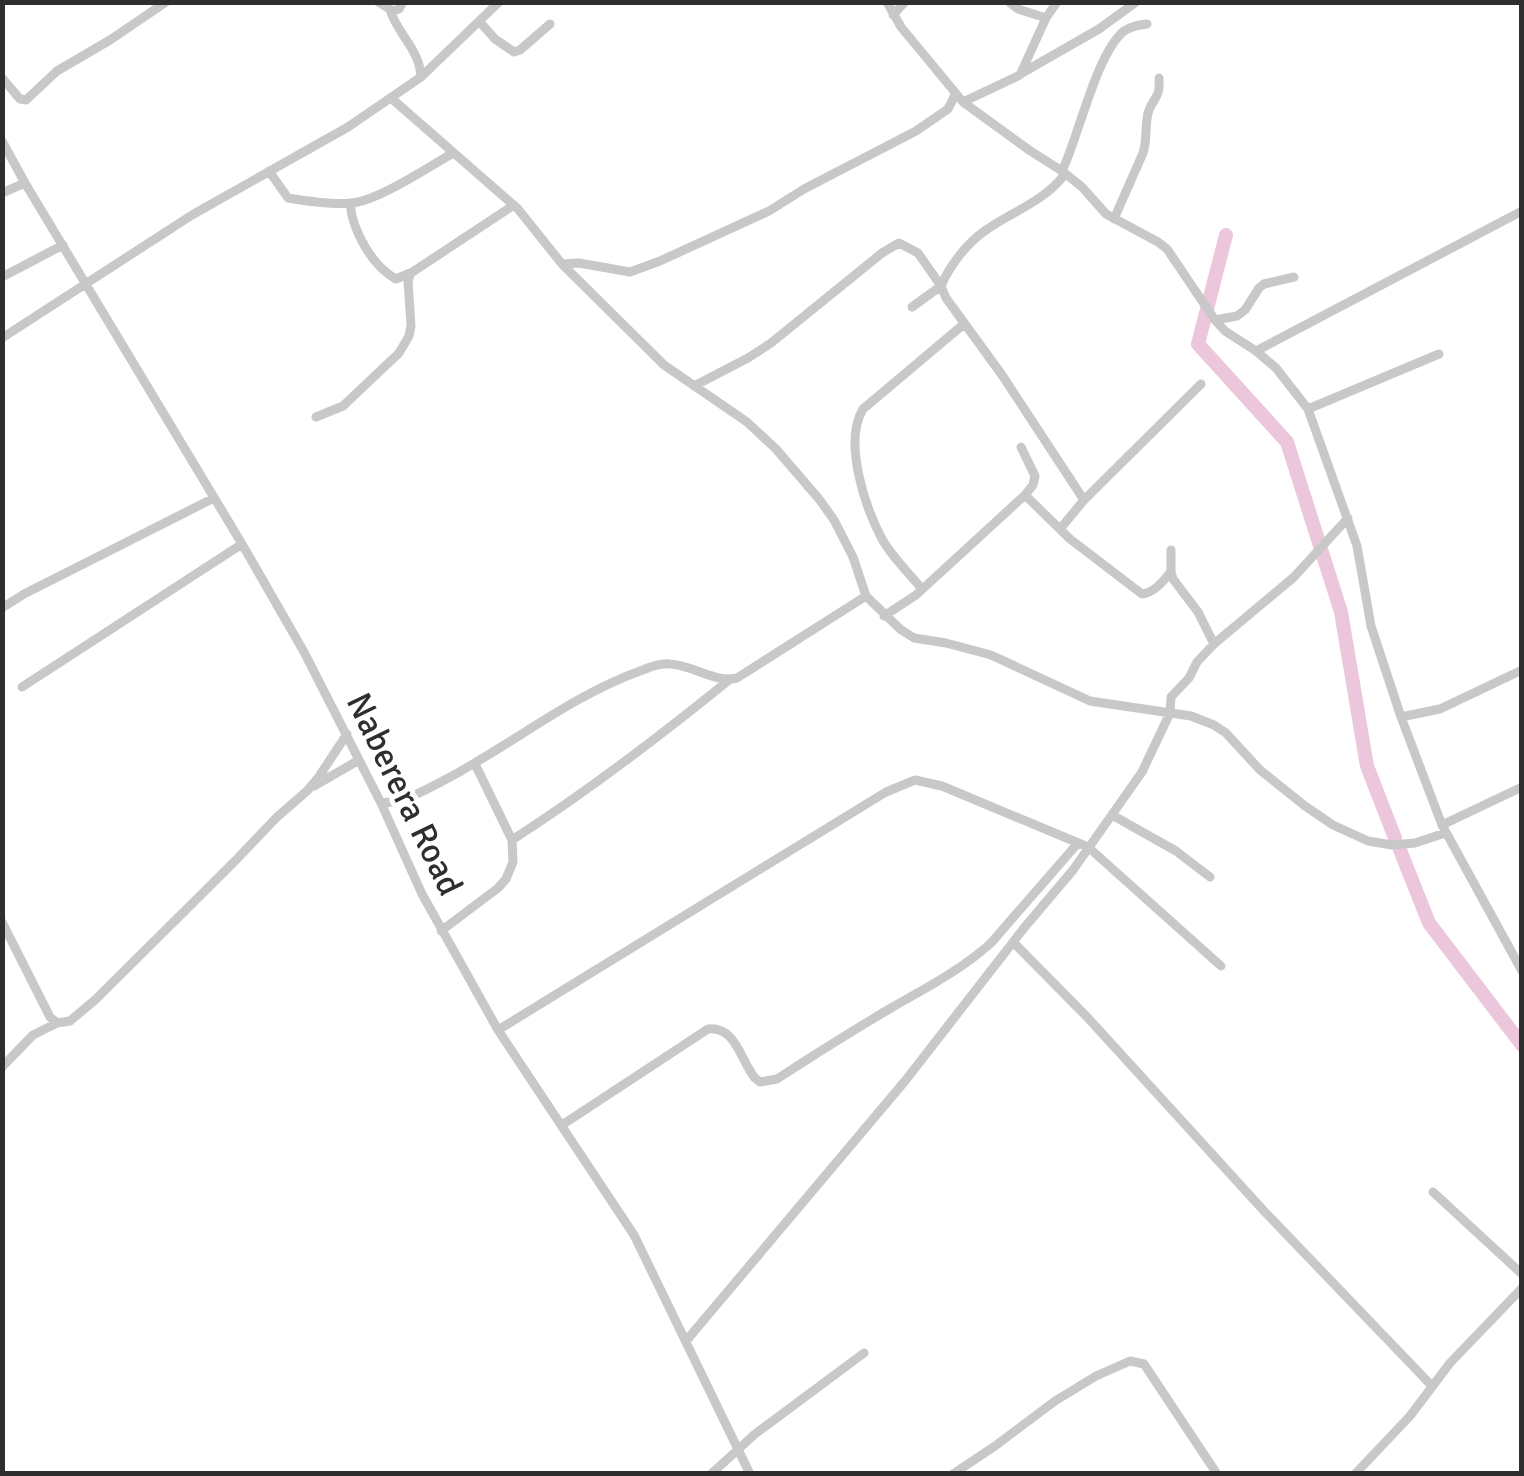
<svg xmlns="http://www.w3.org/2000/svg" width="1524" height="1476" font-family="Signika,sans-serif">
	<rect width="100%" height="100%" fill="#fff"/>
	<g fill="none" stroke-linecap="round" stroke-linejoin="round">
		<path stroke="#ecc7dc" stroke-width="14" d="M1226,235L1198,344L1287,442L1341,612L1367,766L1395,838
			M1400,850L1429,923L1522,1045"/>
		<path stroke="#c8c8c8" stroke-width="9" d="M378,2L393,11L399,9L403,2
			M887,2L901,27L963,102L1029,150L1062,171L1082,187L1106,214L1158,242L1167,249L1215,320L1225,331L1256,351L1276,368L1308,409L1357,546L1371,626L1401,717L1442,825L1522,971
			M1009,2L1018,9L1046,18
			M390,10C398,35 420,50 421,77
			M893,15L905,2
			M479,21L495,39L514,52L520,50L550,24
			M1022,73L1099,29L1136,2
			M2,78L20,99L26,100L57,71L110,40L166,2
			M391,98L518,209L562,264L664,365L747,422L776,449L819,499L834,520L853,557L866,596L900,629L914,638L946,643L991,655L1090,701L1191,716L1214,725L1226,733L1260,770L1305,806L1333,825L1368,841L1392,845L1415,843L1445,833
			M963,102L1020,75L1046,18L1057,2
			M2,141L25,183L242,544L304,652L381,803L422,894L498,1030L634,1235L750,1474
			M269,171L288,198C306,201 335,205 352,203C379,200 429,167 453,153
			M1062,171C1079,136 1096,54 1124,31C1131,26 1139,25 1147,24
			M1065,174C1045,201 1013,211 986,230C967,243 950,265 941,286L946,298L1002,375L1084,500
			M2,193L25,183
			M350,203C352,230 372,266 396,279L410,273
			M1114,219L1143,153C1148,139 1144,123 1149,110C1156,94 1160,98 1159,78
			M562,264L579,263L630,272L660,261L769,211L804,189L916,131L948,109L955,95
			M2,277L63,245
			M1215,320L1237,316L1245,310L1259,288L1264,284L1294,277
			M2,338L192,215L348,127L421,77L499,2
			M1256,351L1522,211
			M694,386L748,358L771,343L882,253L899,243L918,253L941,286L912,307
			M1308,409L1439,354
			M316,417L343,406L399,353L409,336L411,326L408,281L411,273L514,205
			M1025,495L1070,539L1142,594C1154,593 1164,581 1171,571
			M1060,529L1084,500L1201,384
			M1171,550V571L1173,579L1198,612L1214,644
			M922,589C909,573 892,557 882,539C865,507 843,442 863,409L964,324
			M2,608L24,594L214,498
			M884,616L916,595L1025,495L1033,485L1035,476L1021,447
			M22,687L242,544
			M1401,717L1440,709L1522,670
			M314,786L359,760
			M381,803C407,802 429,788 452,776C515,742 573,695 640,671C650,667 660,663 670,664C693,665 714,683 737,678L866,596
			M1112,815L1176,851L1210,877
			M1442,825L1522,787
			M512,840C588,791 659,737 729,680
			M2,922L50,1017L57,1023L70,1021L95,1000L233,863L277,817L307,791L318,778L347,734
			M441,931L498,888L506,879L513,862L512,840L475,764
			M1013,942L1088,1018L1264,1211L1432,1386
			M498,1030L886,792L915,780L942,786L1088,847L1221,966
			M2,1067L33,1035L57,1023
			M562,1125L708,1029C736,1026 740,1060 755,1078L760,1082L777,1079C814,1055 852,1031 891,1008C926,988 961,970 991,943L1078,843
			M1433,1192L1522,1274
			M686,1341L905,1081L1024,928L1073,870L1142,772L1170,713L1171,697L1189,678L1197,662L1214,644L1294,577L1348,518
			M711,1474L755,1434L864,1353
			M953,1474L995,1446L1055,1401L1096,1376L1130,1361L1144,1364L1217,1474
			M1355,1474L1410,1416L1450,1363L1522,1288"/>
	</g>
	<g text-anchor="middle" stroke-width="10" stroke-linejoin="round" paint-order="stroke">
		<g font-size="35" fill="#2e2e2e" stroke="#fff">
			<text transform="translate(405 794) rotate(64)" y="12">Naberera Road</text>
		</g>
	</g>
	<rect width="1524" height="1476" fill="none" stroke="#2e2e2e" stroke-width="10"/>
</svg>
